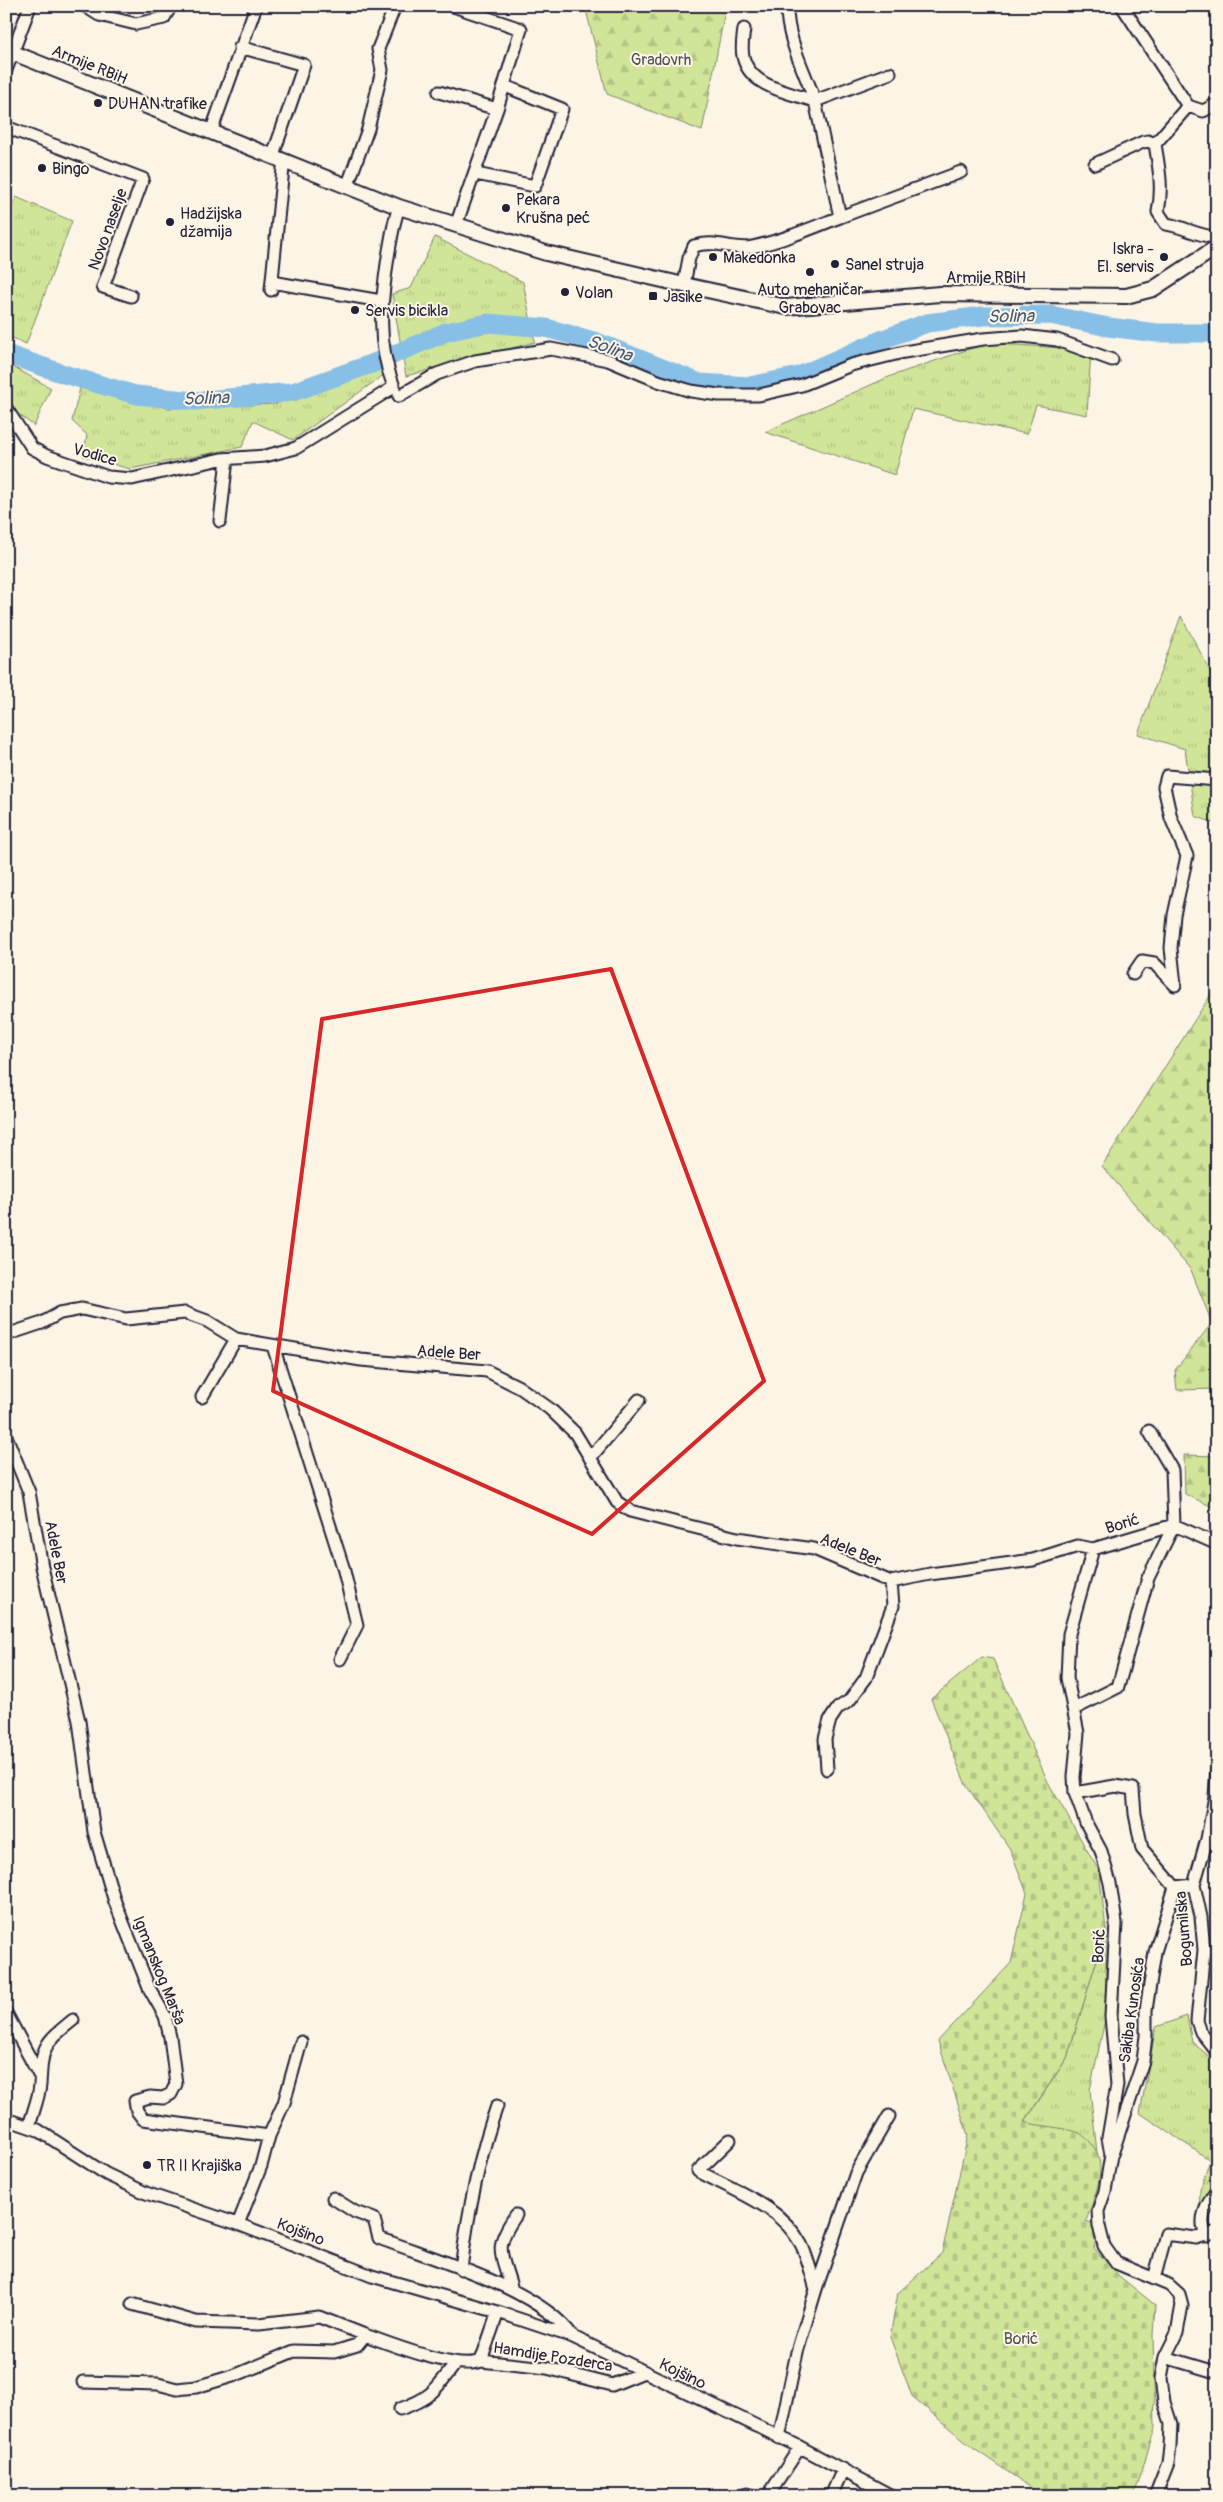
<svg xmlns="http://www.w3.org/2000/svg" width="1223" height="2502" font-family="Pangolin,sans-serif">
	<defs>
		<pattern id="grass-tufts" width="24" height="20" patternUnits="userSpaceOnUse" patternTransform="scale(1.25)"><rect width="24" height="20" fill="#d1e599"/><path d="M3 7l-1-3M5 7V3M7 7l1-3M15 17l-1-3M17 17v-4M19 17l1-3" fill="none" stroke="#b3c485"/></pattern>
		<pattern id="forest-firs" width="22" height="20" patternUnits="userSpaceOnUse" patternTransform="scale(1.25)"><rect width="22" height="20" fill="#d1e599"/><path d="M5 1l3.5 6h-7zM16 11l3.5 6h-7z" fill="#b3c485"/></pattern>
		<pattern id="cemetery-stones" width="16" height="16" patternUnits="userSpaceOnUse" patternTransform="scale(1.25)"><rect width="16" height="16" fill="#d1e599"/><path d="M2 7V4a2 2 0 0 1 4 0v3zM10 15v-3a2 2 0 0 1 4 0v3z" fill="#b3c485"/></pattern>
	</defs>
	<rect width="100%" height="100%" fill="#fcf5e5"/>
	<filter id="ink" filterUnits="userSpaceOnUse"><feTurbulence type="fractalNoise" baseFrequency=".02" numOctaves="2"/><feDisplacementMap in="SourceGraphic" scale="10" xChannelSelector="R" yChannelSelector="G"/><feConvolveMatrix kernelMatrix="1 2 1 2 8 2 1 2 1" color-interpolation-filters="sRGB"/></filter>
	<g filter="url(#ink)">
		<path fill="url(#grass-tufts)" stroke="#7a846a" d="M16,197L72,221L26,344L6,335V224Z
			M435,237L523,282L535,342L406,376L392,294L411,288Z
			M987,343L1091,350L1087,415L1036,405L1027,434L913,409L895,475L765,432L891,376Z
			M6,363L51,388L34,426L6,405Z
			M382,367L385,374L293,440L253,421L242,447L130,469L83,456L87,435L72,421L80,388L168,408L275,404Z
			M1181,616L1217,684V824L1195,816L1185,749L1138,734Z
			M1106,1929V2015L1090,2090L1097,2152L1080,2133L1024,2123L1067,2058Z
			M1187,2016L1192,2042L1217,2063V2115L1213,2124L1217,2128V2188L1199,2213L1200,2190L1210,2160L1140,2113L1156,2027Z"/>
		<path fill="url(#forest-firs)" stroke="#7a846a" d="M585,6H726L702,131L607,94Z
			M1217,985V1389L1177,1390L1175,1370L1212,1323L1191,1270L1102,1166Z
			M1184,1455L1217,1456V1509L1185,1494Z"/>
		<path fill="url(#cemetery-stones)" stroke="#7a846a" d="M982,1657L993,1659L1048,1782L1099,1871L1106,1929L1067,2058L1024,2122C1037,2126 1072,2128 1081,2134C1114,2157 1096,2192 1086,2221L1099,2226L1094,2248L1119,2276L1155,2305L1153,2334L1155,2428L1134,2496H1043L970,2446L912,2396L890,2337L898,2293L942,2253L968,2135L938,2041L1011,1963L1027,1893L1010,1849L966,1785L931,1699Z"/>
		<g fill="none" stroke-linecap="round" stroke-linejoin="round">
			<path stroke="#88bfe6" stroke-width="19" d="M6,354L67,375L136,395L195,401L293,392L374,363L446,332L488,323L546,328L597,342L700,383L750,386L799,376L881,340L927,323L983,316L1050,315L1108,327L1157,333H1217"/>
			<defs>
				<path id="minor" d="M85,6L99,15L136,24L164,18L171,6
					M453,6L521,29L497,109L456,225
					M787,6C786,38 805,72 815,101
					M1122,6L1188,106L1155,144C1159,168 1163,188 1158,212L1166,224C1183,226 1199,237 1217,237
					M744,29C743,37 741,48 743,56C749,87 790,93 815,101
					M240,47L304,65L273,155
					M6,70L30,6
					M439,92L497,109
					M1188,106L1203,111L1217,104
					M6,127L143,179L103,287L131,296
					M211,132L256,6
					M1095,164L1143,142L1148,141L1155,144
					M476,174L535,186L562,109L505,86
					M347,187L368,129L382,70L378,49L395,6
					M840,217L961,172
					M272,282L381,301
					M684,285L689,258L694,246C716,239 734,251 752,247C782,241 812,228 840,217L815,101L890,73
					M271,290L283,168L287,161
					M399,396L437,374L475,361L551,349L608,360L658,381L691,391L719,395H759L802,385L851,365L904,352L983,339L1022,336L1057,340L1112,360
					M6,408L32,448L47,456L108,477L132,479L221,459L265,456L296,448L394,387C376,341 381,304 388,257C391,240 393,223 399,207
					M220,521L227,459
					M1133,974L1142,961L1154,963L1175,985L1171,948L1174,915L1187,856L1171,818L1164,787L1167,776L1217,780
					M6,1335L42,1323L60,1313L82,1309L126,1319L185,1313L207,1321L236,1339L361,1360L487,1371L519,1387L550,1409L575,1433L617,1502L630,1511L737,1538L814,1549L891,1582L930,1574L1033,1560L1078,1546L1093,1549L1174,1525L1217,1544
					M273,1346L343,1567L357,1625L340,1659
					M202,1397L236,1339
					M6,1436L29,1492L42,1567L79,1721L94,1832L115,1902L149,1988L165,2016L170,2037L176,2084L171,2094L163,2098L150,2097L135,2101L137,2111L143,2119L269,2136L261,2166L238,2224
					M590,1458L639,1400
					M1093,1549L1069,1634L1067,1678L1078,1733L1074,1777L1075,1793L1086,1823L1101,1851L1110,1883L1116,1923L1111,2016L1117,2085L1108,2138L1111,2155L1105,2191L1098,2211L1099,2226L1104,2246L1116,2263L1169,2285L1179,2294L1182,2305L1177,2333L1165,2357L1161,2378L1164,2402L1171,2424L1170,2447L1168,2463L1155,2496
					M1074,1709L1118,1687L1148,1578L1174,1525L1172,1470L1149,1431
					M827,1769L825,1739L830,1720L838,1708L849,1701L866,1678L893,1606L891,1582
					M1217,1769L1215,1796L1207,1839L1194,1885L1201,1917L1204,1950L1197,2021L1201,2032L1217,2052
					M1075,1793L1115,1786L1133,1789L1135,1814L1142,1849L1175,1887
					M6,2013L39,2075
					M6,2119L38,2130L106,2174L146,2193L238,2224L372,2276L498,2312L573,2337L800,2447L892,2496
					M29,2127C32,2114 39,2098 40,2085C42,2047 43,2044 73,2020
					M269,2136L284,2103L301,2042
					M730,2140L698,2171C734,2191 780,2205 801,2244C808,2257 811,2274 816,2289
					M1112,2154L1143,2061L1146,2036V2010L1155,1952L1175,1887L1194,1885
					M333,2198L355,2212L374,2219L379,2238C433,2259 541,2289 573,2337
					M1207,2236C1197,2220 1207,2204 1217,2190
					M461,2269C468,2212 478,2159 497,2106
					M1154,2279L1166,2234L1196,2238L1217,2232
					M512,2290C502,2253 492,2249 516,2215
					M132,2304L196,2322L259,2324L319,2317L365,2335
					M1165,2357L1212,2371L1217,2369
					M481,2361L498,2312
					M83,2382L158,2384L177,2389L196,2387L236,2375L294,2351L334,2352L357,2345L365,2335C390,2344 458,2371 481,2361L547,2368L612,2385L644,2372
					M400,2409C432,2398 436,2389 456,2363
					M779,2438L797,2352L816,2289L856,2173L889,2116
					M741,2496L747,2494L753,2496
					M768,2496L800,2447
					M831,2496L843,2469"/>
				<path id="major" d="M6,50L399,207L546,253L684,285L786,307L940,294L1126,296L1153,289L1217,247"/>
			</defs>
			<use href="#minor" stroke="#22223b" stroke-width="15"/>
			<use href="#major" stroke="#22223b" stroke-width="18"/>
			<use href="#minor" stroke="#fcf5e5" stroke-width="11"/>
			<use href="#major" stroke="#fcf5e5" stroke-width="14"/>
		</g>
	</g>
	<path fill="none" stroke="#d62828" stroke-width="4" stroke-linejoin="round" d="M611,969L764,1381L592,1534L273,1391L322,1019Z"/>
	<g fill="#22223b" stroke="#fcf5e5" stroke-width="2">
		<circle cx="98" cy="103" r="5"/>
		<circle cx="42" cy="168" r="5"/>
		<circle cx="506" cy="208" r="5"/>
		<circle cx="170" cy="222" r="5"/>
		<circle cx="713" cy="257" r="5"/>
		<circle cx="1164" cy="257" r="5"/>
		<circle cx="835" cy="264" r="5"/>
		<circle cx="810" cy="272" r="5"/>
		<circle cx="565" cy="292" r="5"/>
		<rect x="648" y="291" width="10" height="10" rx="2.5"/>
		<circle cx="355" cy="310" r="5"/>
		<circle cx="147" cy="2165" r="5"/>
	</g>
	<g text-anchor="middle" stroke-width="4" stroke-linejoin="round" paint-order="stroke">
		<g font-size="16" fill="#4e5352" stroke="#fcf5e5">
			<text x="661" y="65">Gradovrh</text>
			<text x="1021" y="2344">Borić</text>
		</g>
		<g font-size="16" fill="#22223b" stroke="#fcf5e5">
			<text transform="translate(90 64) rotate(22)" y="6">Armije RBiH</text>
			<text transform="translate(107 229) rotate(-70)" y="6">Novo naselje</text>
			<text x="986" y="283">Armije RBiH</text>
			<text transform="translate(95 454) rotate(16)" y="6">Vodice</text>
			<text transform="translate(449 1352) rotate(4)" y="6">Adele Ber</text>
			<text transform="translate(1122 1523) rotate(-17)" y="6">Borić</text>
			<text transform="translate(851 1549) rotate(22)" y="6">Adele Ber</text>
			<text transform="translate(57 1552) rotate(79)" y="6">Adele Ber</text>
			<text transform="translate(1183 1929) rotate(-95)" y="6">Bogumilska</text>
			<text transform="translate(1098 1946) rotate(-87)" y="6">Borić</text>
			<text transform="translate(160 1970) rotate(68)" y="6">Igmanskog Marša</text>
			<text transform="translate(1131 2010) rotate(-82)" y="6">Sakiba Kunosića</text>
			<text transform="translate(301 2231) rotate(21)" y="6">Kojšino</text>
			<text transform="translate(553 2356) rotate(9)" y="6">Hamdije Pozderca</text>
			<text transform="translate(683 2373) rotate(26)" y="6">Kojšino</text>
		</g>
		<g font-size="16" fill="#22223b" stroke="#fcf5e5" text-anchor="start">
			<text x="108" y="109">DUHAN trafike</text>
			<text x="52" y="174">Bingo</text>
			<text x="516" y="205">Pekara<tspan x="516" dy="18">Krušna peć</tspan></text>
			<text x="180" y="219">Hadžijska<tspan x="180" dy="18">džamija</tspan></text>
			<text x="1154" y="254" text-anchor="end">Iskra -<tspan x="1154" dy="18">El. servis</tspan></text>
			<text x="723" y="263">Makedonka</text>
			<text x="845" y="270">Sanel struja</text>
			<text x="810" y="295" text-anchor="middle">Auto mehaničar<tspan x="810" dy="18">Grabovac</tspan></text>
			<text x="575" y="298">Volan</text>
			<text x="663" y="302">Jasike</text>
			<text x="365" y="316">Servis bicikla</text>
			<text x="157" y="2171">TR II Krajiška</text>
		</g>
		<g font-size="18" font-style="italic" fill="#465977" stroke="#fcf5e5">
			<text transform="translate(1011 316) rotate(-1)" y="6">Solina</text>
			<text transform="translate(610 348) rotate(20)" y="6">Solina</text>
			<text transform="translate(206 398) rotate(-2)" y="6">Solina</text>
		</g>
	</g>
	<rect width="1223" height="2502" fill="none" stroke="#fcf5e5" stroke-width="25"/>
	<rect x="12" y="12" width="1198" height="2477" fill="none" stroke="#22223b" stroke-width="2" filter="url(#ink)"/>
</svg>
